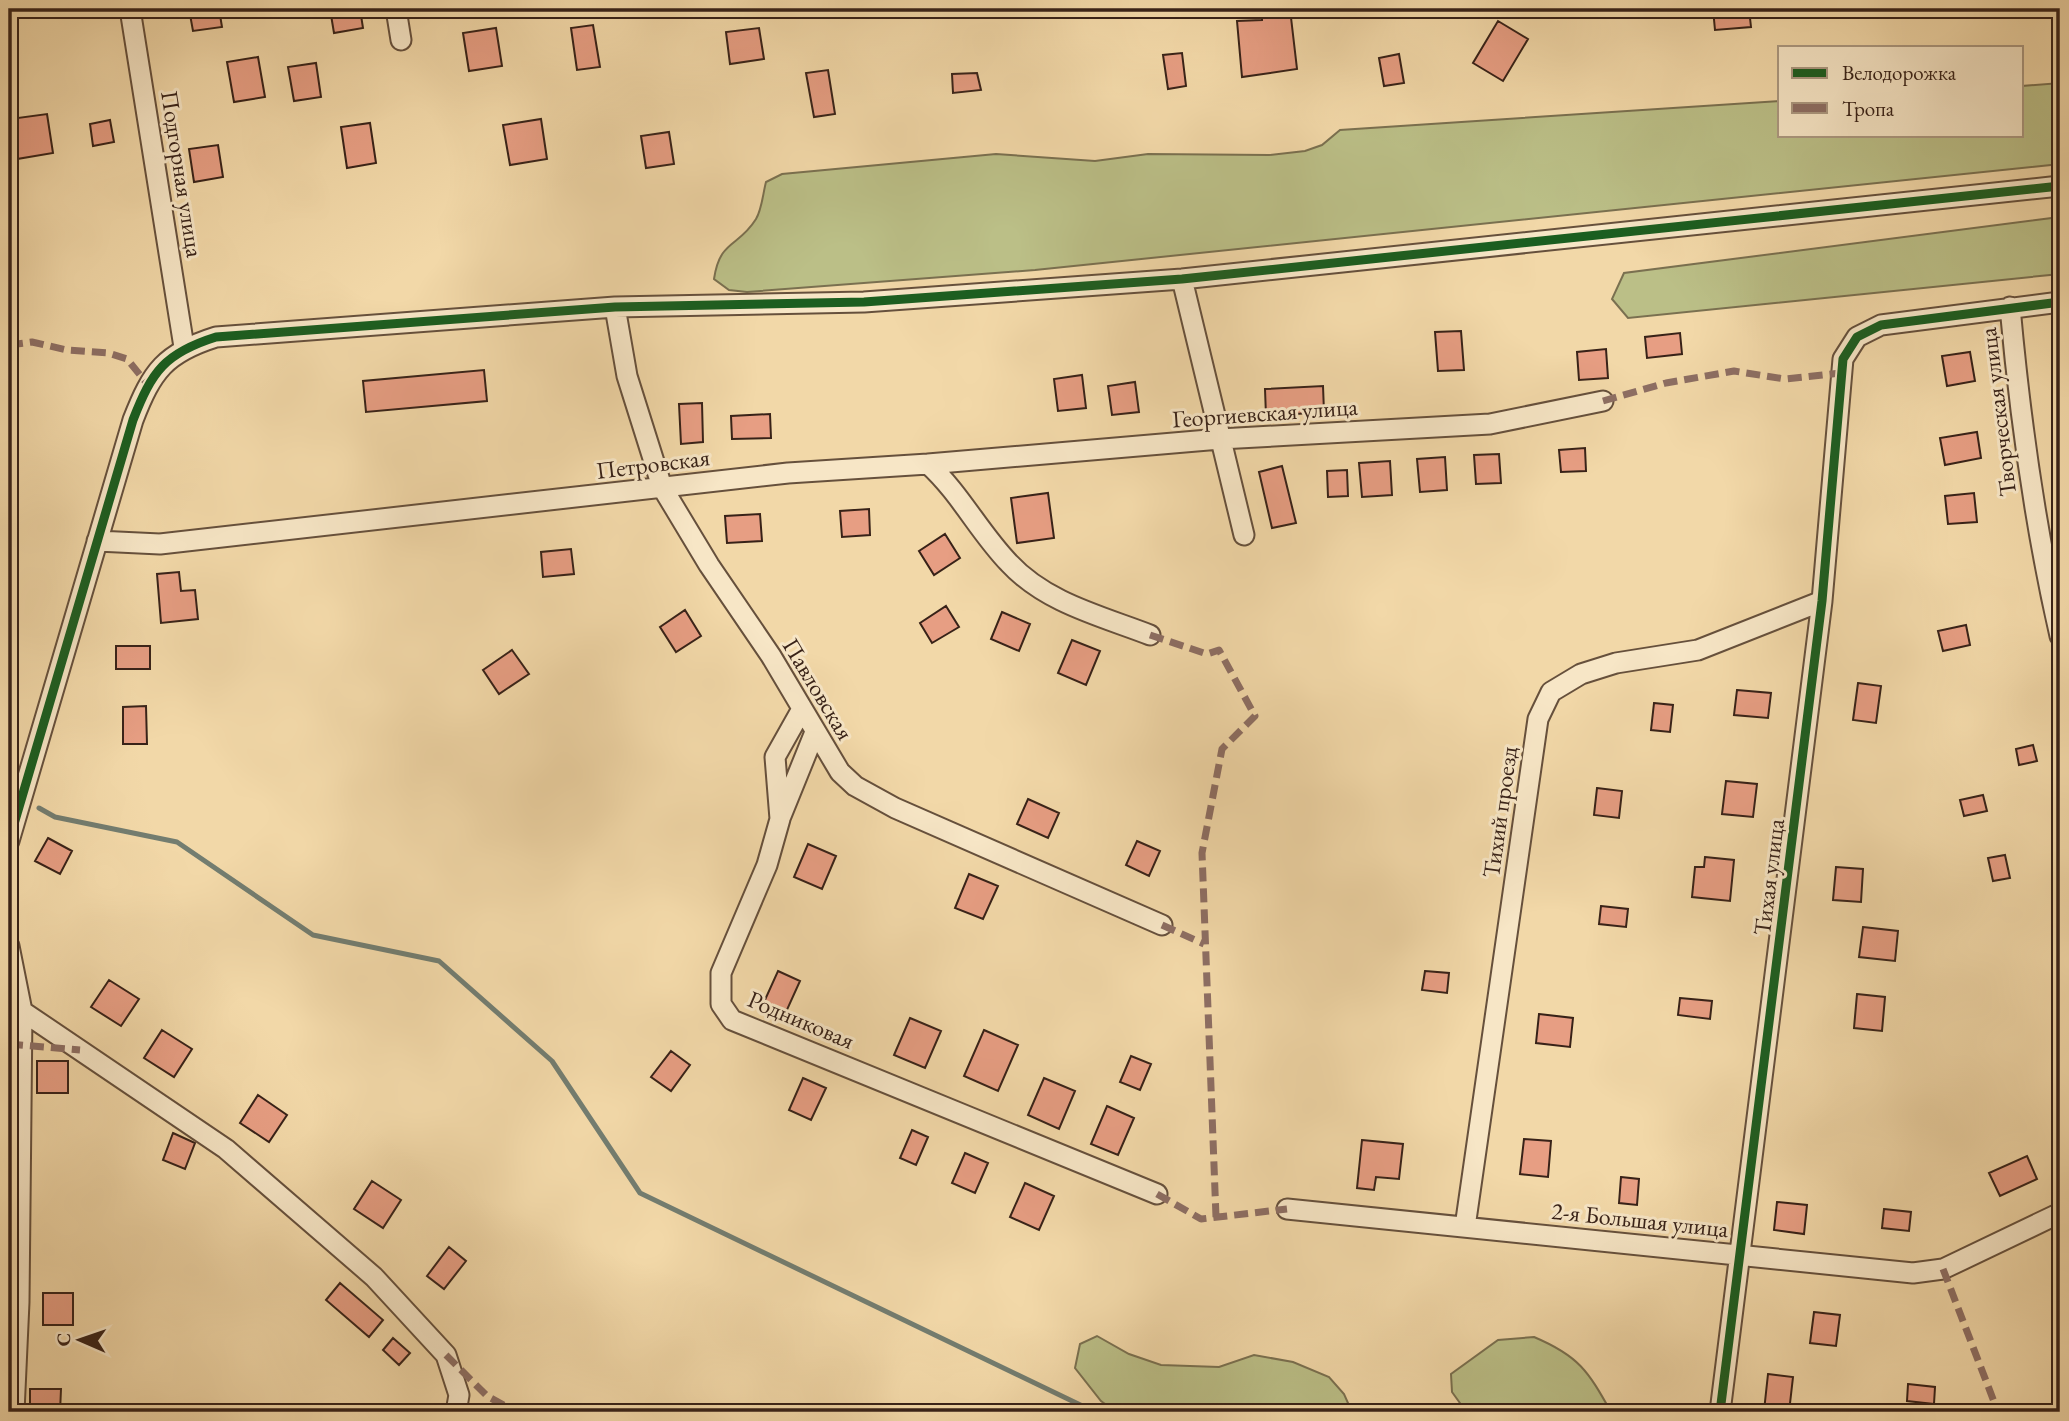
<svg xmlns="http://www.w3.org/2000/svg" width="2069" height="1421" font-family="'EB Garamond',serif">
	<rect width="100%" height="100%" fill="#f2d8a8"/>
	<filter id="stains"><feTurbulence type="fractalNoise" baseFrequency=".00286" numOctaves="4"/><feColorMatrix values="0 0 0 0 .2 0 0 0 0 .09 0 0 0 0 .02 0 0 0 .5 -.17"/></filter>
	<radialGradient id="worn" r=".72"><stop offset=".6" stop-color="#630" stop-opacity="0"/><stop offset="1" stop-color="#630" stop-opacity=".3"/></radialGradient>
	<path fill="#bbbf87" stroke="#7a7050" stroke-width="2" d="M2060,83V164L1035,270L747,292L729,290L714,279C720,239 738,248 756,219C762,209 763,193 766,182L782,174L996,154L1095,161L1148,154L1269,155L1305,151L1322,145L1340,130L1780,101V135H2022V86Z
		M2060,217V274L1628,318L1612,299L1624,273Z
		M1097,1336L1129,1354L1161,1365L1219,1367L1254,1355L1293,1362L1329,1377L1344,1394L1352,1412H1116L1101,1401L1075,1368L1080,1344Z
		M1534,1337C1579,1356 1588,1371 1611,1412L1465,1410L1452,1392L1451,1374L1498,1340Z"/>
	<g fill="none" stroke-linecap="round" stroke-linejoin="round">
		<path stroke="#737d70" stroke-width="5" d="M39,808L55,817L177,842L313,935L439,961L552,1061L640,1193L1095,1412"/>
	</g>
	<path fill="#e79e83" stroke="#382218" stroke-width="2" d="M189,9H219L222,27L193,31Z
		M330,9H360L363,28L334,33Z
		M822,9H849V11L823,13Z
		M1262,9H1290L1297,69L1242,77L1237,21L1262,20Z
		M1713,9H1749L1751,27L1715,30Z
		M1498,21L1528,39L1503,81L1473,63Z
		M593,25L600,67L577,70L571,28Z
		M496,28L502,66L469,71L463,33Z
		M759,28L764,59L730,64L726,32Z
		M1182,53L1186,86L1168,89L1163,55Z
		M1399,54L1404,83L1384,86L1379,58Z
		M258,57L265,97L234,102L227,62Z
		M316,63L321,97L294,101L288,67Z
		M828,70L835,114L814,117L806,73Z
		M977,73L981,90L953,93L952,74Z
		M47,114L53,153L17,159L10,119Z
		M541,119L547,159L510,165L503,125Z
		M110,120L114,142L93,146L90,124Z
		M370,123L376,163L347,168L341,127Z
		M669,132L674,164L646,168L641,136Z
		M218,145L223,177L194,182L189,149Z
		M1461,331L1464,370L1438,371L1435,332Z
		M1680,333L1682,354L1647,358L1645,337Z
		M1606,349L1608,378L1579,380L1577,352Z
		M1970,352L1975,381L1947,386L1942,356Z
		M484,370L487,401L366,412L363,381Z
		M1082,375L1086,408L1058,411L1054,379Z
		M1135,382L1139,412L1112,415L1108,386Z
		M1323,386L1324,412L1266,416L1265,389Z
		M702,403L703,442L681,444L679,404Z
		M770,414L771,438L732,439L731,416Z
		M1977,432L1981,458L1945,465L1940,438Z
		M1585,448L1586,471L1561,472L1559,450Z
		M1499,454L1501,483L1476,484L1474,455Z
		M1445,457L1447,490L1420,492L1417,459Z
		M1390,461L1392,495L1362,497L1359,463Z
		M1282,466L1296,523L1272,528L1259,472Z
		M1347,470L1348,496L1328,497L1327,471Z
		M1048,493L1054,538L1017,543L1011,498Z
		M1974,493L1977,522L1948,524L1945,496Z
		M869,509L870,535L842,537L840,511Z
		M760,514L762,541L727,543L725,516Z
		M945,534L960,558L934,575L919,551Z
		M571,549L574,574L543,577L541,552Z
		M179,572L181,591L195,590L198,619L161,623L157,574Z
		M946,606L959,627L932,643L920,623Z
		M685,610L701,636L676,652L660,627Z
		M1002,612L1030,624L1019,651L991,639Z
		M1966,625L1970,645L1943,651L1938,631Z
		M1072,640L1100,651L1086,685L1058,673Z
		M116,646H150V669H116Z
		M512,650L529,674L499,694L483,670Z
		M1858,683L1881,686L1876,723L1853,720Z
		M1737,690L1771,693L1768,718L1734,715Z
		M1654,703L1673,705L1670,732L1651,730Z
		M146,706L147,744H123V707Z
		M2033,745L2037,761L2019,765L2016,749Z
		M1726,781L1757,784L1753,817L1722,814Z
		M1597,788L1622,791L1619,818L1594,815Z
		M1983,795L1987,811L1964,816L1960,800Z
		M1028,799L1059,813L1048,838L1017,824Z
		M48,838L72,851L60,874L35,861Z
		M1137,841L1160,851L1149,876L1126,865Z
		M808,844L836,856L822,889L794,877Z
		M2005,855L2010,878L1993,881L1988,858Z
		M1705,857L1734,860L1730,901L1692,897L1695,867H1704Z
		M1836,867L1863,869L1861,902L1833,900Z
		M969,874L998,886L983,919L955,908Z
		M1601,906L1628,909L1626,927L1599,924Z
		M1863,927L1898,931L1895,961L1859,957Z
		M778,971L800,981L786,1012L764,1002Z
		M1425,971L1449,973L1447,993L1422,990Z
		M109,980L139,999L121,1026L91,1007Z
		M1857,994L1885,997L1882,1031L1854,1028Z
		M1680,998L1712,1001L1710,1019L1678,1015Z
		M1539,1014L1573,1018L1570,1047L1536,1043Z
		M910,1018L941,1031L925,1068L894,1055Z
		M162,1030L192,1049L174,1077L144,1058Z
		M984,1030L1018,1045L998,1091L964,1076Z
		M671,1051L690,1065L671,1091L651,1077Z
		M1131,1056L1151,1064L1140,1090L1120,1082Z
		M37,1061H68V1093H37Z
		M803,1078L826,1088L811,1120L789,1110Z
		M1044,1078L1075,1091L1059,1129L1028,1115Z
		M258,1095L287,1115L269,1142L240,1123Z
		M1107,1106L1134,1118L1118,1155L1091,1144Z
		M912,1130L928,1137L916,1165L900,1158Z
		M173,1133L195,1143L185,1169L163,1160Z
		M1524,1139L1551,1141L1548,1177L1520,1174Z
		M1362,1140L1403,1144L1399,1179L1376,1177L1374,1190L1357,1188Z
		M965,1153L988,1163L975,1193L952,1183Z
		M2027,1156L2037,1179L2000,1196L1989,1173Z
		M1621,1177L1639,1179L1637,1205L1619,1203Z
		M372,1181L401,1200L383,1228L354,1209Z
		M1025,1183L1054,1196L1039,1230L1010,1217Z
		M1777,1202L1807,1205L1804,1234L1774,1230Z
		M1884,1209L1911,1212L1909,1231L1882,1228Z
		M449,1247L466,1261L444,1289L427,1276Z
		M340,1283L383,1320L369,1337L326,1300Z
		M43,1293H73V1325H43Z
		M1814,1312L1840,1315L1836,1346L1810,1343Z
		M393,1338L410,1353L399,1365L383,1350Z
		M1768,1374L1793,1377L1789,1412L1764,1411Z
		M1908,1384L1935,1387L1934,1404L1907,1401Z
		M30,1389H61L60,1412H30Z"/>
	<g fill="none" stroke-linecap="round" stroke-linejoin="round">
		<defs>
			<path id="minor" d="M130,9L184,347
				M396,9L401,40
				M1182,279L1244,535
				M615,307L627,376L662,487L709,565L771,656L840,772L855,786L895,808L1162,925
				M2010,307C2020,418 2035,527 2060,636
				M928,464L1220,439L1490,424L1603,401
				M97,541L160,544L788,473L928,464C960,493 979,532 1009,563C1046,603 1101,616 1150,635
				M802,709L775,757L780,819L767,865L721,973V1004L732,1020L1157,1194
				M781,816L815,732
				M9,841L133,420C152,371 165,353 216,337L615,307L864,302L1182,279L2060,186
				M9,946L22,1011L226,1149L374,1277L446,1355L459,1395L456,1412
				M1287,1209L1913,1273L1943,1269L2060,1213
				M1465,1227L1538,719L1551,692L1581,674L1616,663L1698,650L1822,601
				M14,1412L19,1302L22,1011
				M1720,1412L1822,601L1843,359L1857,337L1881,325L2060,302"/>
		</defs>
		<use href="#minor" stroke="#66503c" stroke-width="23"/>
		<use href="#minor" stroke="#f7e6c6" stroke-width="19"/>
		<path stroke="#8d6e63" stroke-width="7" stroke-dasharray="14 7" stroke-linecap="butt" d="M9,345L32,342L67,350L108,353L127,359L149,386
			M1603,401L1666,383L1734,371L1785,379L1841,373
			M1150,635L1207,654L1219,650L1255,716L1222,749L1202,853L1216,1217
			M1162,925L1204,944
			M9,1044L80,1050
			M1157,1194L1201,1219L1287,1209
			M1943,1269L1998,1412
			M446,1355L487,1396L516,1412"/>
		<defs>
			<path id="cycleway" d="M9,841L133,420C152,371 165,353 216,337L615,307L864,302L1182,279L2060,186
				M1720,1412L1822,601L1843,359L1857,337L1881,325L2060,302"/>
		</defs>
		<use href="#cycleway" stroke="#f7e6c6" stroke-width="13"/>
		<use href="#cycleway" stroke="#1b5e20" stroke-width="9"/>
	</g>
	<g text-anchor="middle" stroke-width="6" stroke-linejoin="round" paint-order="stroke">
		<g font-size="24" fill="#382218" stroke="#f7e6c6">
			<text transform="translate(182 174) rotate(81)" y="8">Подгорная улица</text>
			<text transform="translate(1998 412) rotate(-97)" y="8">Творческая улица</text>
			<text transform="translate(1265 413) rotate(-4)" y="8">Георгиевская улица</text>
			<text transform="translate(653 464) rotate(-7)" y="8">Петровская</text>
			<text transform="translate(818 689) rotate(59)" y="8">Павловская</text>
			<text transform="translate(1500 812) rotate(-82)" y="8">Тихий проезд</text>
			<text transform="translate(1769 877) rotate(-83)" y="8">Тихая улица</text>
			<text transform="translate(801 1020) rotate(23)" y="8">Родниковая</text>
			<text transform="translate(1640 1220) rotate(6)" y="8">2-я Большая улица</text>
		</g>
	</g>
	<rect width="2069" height="1421" fill="none" stroke="#f2d8a8" stroke-width="35"/>
	<rect x="10" y="10" width="2048" height="1400" fill="none" stroke="#382218" stroke-width="3.5"/>
	<rect x="18" y="18" width="2034" height="1386" fill="none" stroke="#382218" stroke-width="2"/>
	<rect x="1778" y="46" width="245" height="91" fill="#f7e6c6" stroke="#ab9880" stroke-width="2"/>
	<rect x="1792" y="68" width="35" height="10" fill="#1b5e20" stroke="#ab9880" stroke-width="2"/>
	<text x="1842" y="80" font-size="21" fill="#382218">Велодорожка</text>
	<rect x="1792" y="103" width="35" height="10" fill="#8d6e63" stroke="#ab9880" stroke-width="2"/>
	<text x="1842" y="116" font-size="21" fill="#382218">Тропа</text>
	<g transform="translate(80 1340) rotate(272)" stroke="#f7e6c6" stroke-width="5" paint-order="stroke">
	<path d="M0-5L12 26L0 18L-12 26Z" fill="#382218"/>
	<text y="-10" font-size="19" font-weight="bold" text-anchor="middle" fill="#382218">С</text>
	</g>
	<rect width="100%" height="100%" filter="url(#stains)"/>
	<rect width="100%" height="100%" fill="url(#worn)"/>
</svg>
